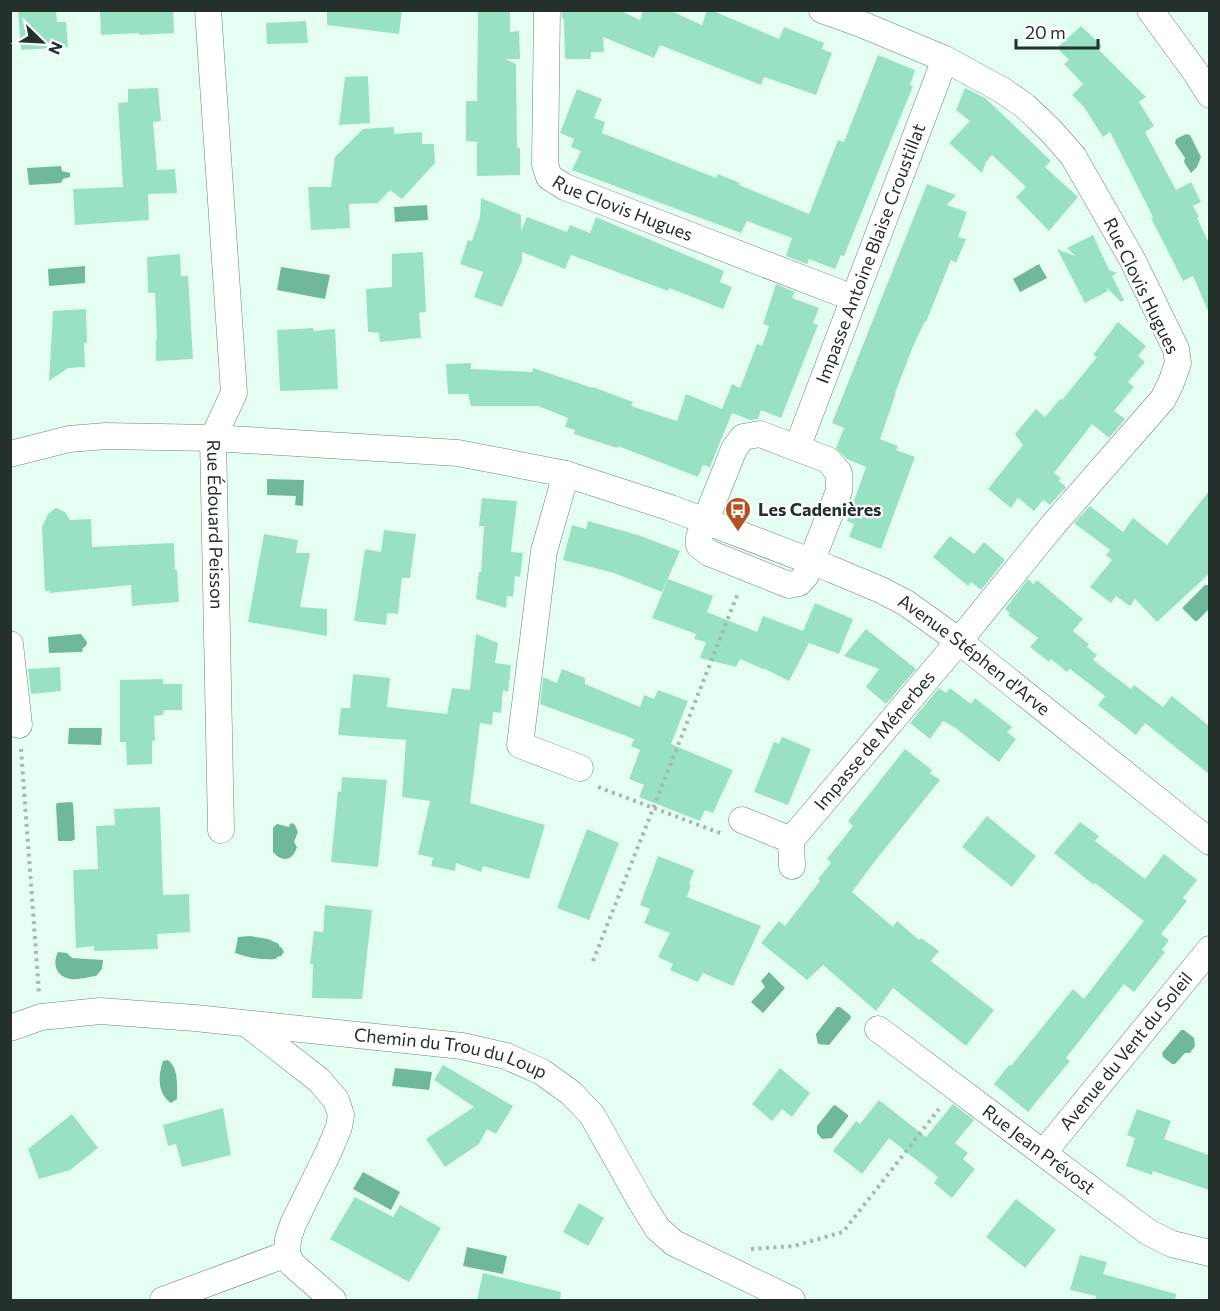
<svg xmlns="http://www.w3.org/2000/svg" width="1220" height="1311" font-family="Commissioner,sans-serif">
	<rect width="100%" height="100%" fill="#e5fef2"/>
	<path fill="#70b89a" d="M1186,134L1190,135L1201,157L1197,167L1191,173L1184,162L1185,158L1175,143L1176,139Z
		M61,166L62,171L70,173V177L63,179L61,183L29,185L27,168Z
		M427,205L428,220L395,222L394,207Z
		M1039,264L1047,278L1020,292L1013,279Z
		M85,266V283L49,286L48,269Z
		M281,267L330,275L325,299L277,290Z
		M267,479L304,480L303,506L295,505L296,496L267,495Z
		M1205,585H1209V609L1197,621H1195L1183,609V607Z
		M81,634L87,642L86,646L83,648L82,652L49,653L48,637Z
		M69,728H102L101,745L68,744Z
		M71,802L73,803L75,839L72,841H58L56,805L57,803Z
		M292,823L295,825L298,832L294,842L297,847C293,861 282,863 273,852V828L277,824L289,827L290,824Z
		M250,936L268,939L279,944V946L282,948L284,952L281,956L277,957L276,959C262,960 249,958 235,953L238,937Z
		M58,952L67,953L72,958L103,960L102,969L96,976C88,977 79,980 71,979C56,977 52,964 58,952Z
		M769,972L785,988L763,1013L751,1002L765,987L761,981Z
		M837,1007H840L850,1015L851,1018L829,1045C817,1044 818,1047 816,1034Z
		M1181,1030H1184L1194,1038L1195,1046L1190,1053H1185L1175,1064H1172L1163,1057L1162,1053Z
		M168,1060C179,1069 177,1085 177,1099L171,1103C157,1094 158,1075 163,1061Z
		M395,1068L432,1072L429,1090L392,1086Z
		M835,1105L848,1115V1117L832,1138L822,1139L817,1133V1126L833,1106Z
		M363,1172L400,1192L391,1210L353,1189Z
		M467,1247L507,1256L503,1274L463,1266Z"/>
	<path fill="#98e1c2" d="M18,10H56L57,22H66L68,47L21,50Z
		M100,10H173L174,33L139,35V33L101,35Z
		M327,10H402L399,34L327,25Z
		M478,10H510V32L519,31L520,59H505L516,64L517,148H520V175L477,176V142L466,141V101H477Z
		M562,10H619L640,20L643,10H669L702,25L707,10H711L779,39L784,27L824,43L822,49L832,53L816,95L764,77L761,85L660,45L654,58L603,37L604,52H591V59H565L564,20L562,18Z
		M306,21L308,43L267,44L266,23Z
		M1081,26L1102,46L1099,50L1146,97L1139,102L1154,126L1145,132L1176,190L1191,182L1201,202L1193,206L1199,217L1197,218L1209,243V313L1193,276L1183,281L1151,218L1153,217L1110,132L1103,137L1084,107L1072,95L1083,84L1064,64L1069,60L1057,48Z
		M878,55L915,70L910,85L913,86L844,256L841,255L835,269L809,259L807,264L786,256L792,238L747,221L741,233L572,170L581,151L571,147L574,139L560,133L577,89L602,99L594,118L605,122L602,133L716,178L718,174L740,183L739,185L809,214L838,140L844,142Z
		M368,76L370,123L339,125L345,77Z
		M158,88L161,121L153,122L157,170L175,169L177,193L148,194L149,220L75,225L73,189L123,187L118,103L128,102V89Z
		M965,88L985,98L1000,112L1051,161L1045,167L1078,197L1049,231L1016,197L1026,187L992,155L986,162L982,173L949,143L970,121L956,110Z
		M394,127V134L422,132V144H434L435,163L402,199L390,190L378,203L349,204L350,228L311,230L308,187H331L335,157L363,129Z
		M927,184L956,195L947,205L967,212L958,237L966,239L956,263L951,260L926,322L925,321L914,344L895,393H896L880,439L898,446L896,450L915,457L881,549L849,537L854,524L847,521L866,467L847,459L836,448L844,428L832,423Z
		M481,198L521,215V231L527,217L567,232L570,225L590,233L596,217L724,271L720,282L732,287L723,309L669,288L668,291L571,255L565,269L522,252V261L502,307L474,297L483,272L460,264L468,240L472,241L480,217Z
		M1093,235L1109,270L1117,273L1112,276L1124,300L1121,302L1106,287L1108,291L1085,303L1057,249L1075,256L1067,248Z
		M423,252L426,312L419,313L421,338L380,342L379,333L368,332L366,289L392,287V254Z
		M180,254L181,276H188L193,359L156,361V339H157L155,293H148L147,257Z
		M776,284L795,292L792,298L819,308L813,323L818,325L781,418L761,410L758,419L750,420L732,413L710,467L703,465L698,477L618,446L617,448L574,434L575,430L565,427L568,418L538,406H471L468,394H448L446,364L471,363V369L532,372L533,368L593,388V387L633,402L631,406L677,421L686,394L727,411L722,409L732,384L740,388L757,344L762,346L769,326L763,324Z
		M86,309L87,343H84L85,367L68,368L49,381L53,311Z
		M1118,322L1146,346L1138,356L1145,362L1128,382L1134,387L1114,411L1125,419L1109,438L1092,424L1054,473L1061,478L1059,481L1066,487L1050,505L1043,500L1034,511L1018,498L1011,508L988,489L1023,445L1015,434L1036,409L1045,417L1060,399L1062,400L1097,357L1093,355Z
		M313,328L314,331L335,329L338,389L280,391L277,330Z
		M1209,491V574L1157,622L1135,599L1130,606L1116,596L1111,603L1090,587L1112,560L1106,555L1110,550L1074,523L1090,506L1123,532L1133,518L1167,545Z
		M482,498L517,501L511,552L523,553L520,577L515,576L513,597L507,596L506,608L476,599L479,572H481L484,526H479Z
		M56,508L65,512L70,520L91,519L92,547L174,543L175,570H177L179,602L132,606L131,585L50,593V591H45L42,527L48,514Z
		M588,521L638,535L680,551L662,592L614,573L563,560L572,525L586,529Z
		M384,530L416,534L410,578H402L398,614L387,613L386,625L354,621L365,549L381,552Z
		M264,534L298,540L296,553H310L300,607L327,609V636L248,622Z
		M950,536L974,554L984,542L1005,560L981,590L971,582L968,586L933,557Z
		M668,579L713,596L707,612L757,632L763,616L803,631L815,603L853,619L839,654L809,643L789,681L763,668V669L740,659L736,667L700,658L706,642L694,639L696,634L652,618Z
		M1028,579L1033,584L1037,580L1083,619L1073,631L1089,644L1087,647L1097,655L1093,660L1131,689L1134,685L1163,707L1172,696L1209,726V774L1145,723L1136,735L1098,705L1105,696L1070,669L1067,672L1051,659L1049,662L1030,647L1038,638L1008,615L1010,613L1005,609Z
		M866,629L916,669L886,704L866,687L879,669L844,656Z
		M476,634L498,643L495,663L511,665L508,692L503,690L501,713L493,712L492,725L480,723L470,803L545,825L529,879L483,866L481,872L456,863L455,871L431,866L433,858L418,854L430,801L402,797L406,740L338,735L341,708H350L353,674L390,678L387,707L447,714L452,688L470,690Z
		M60,667L61,691L31,694L28,669Z
		M562,669L585,678V684L640,707L644,695L654,699L658,690L688,701L671,744L733,770L713,813L705,810L700,821L639,797L644,785L629,779L640,750L631,746L634,739L540,704L543,677L557,683Z
		M163,679V684H182V710H164L163,715L154,716L155,741H152V764L127,765L126,742H120V680Z
		M939,688L946,693L950,688L971,704L975,698L1012,727L1007,732L1016,739L999,762L954,727L943,721L930,739L910,723Z
		M782,737L811,749L788,805L754,792L774,742L779,744Z
		M905,749L932,770L930,773L940,780L875,861L852,892L893,927L897,921L919,940L921,938L939,951L931,961L994,1010L966,1046L893,988L876,1011L823,965L807,980L761,943L779,921L785,926L820,881L818,879L831,863L827,859L853,826L848,821Z
		M342,777L387,780L378,867L331,862L338,791L341,792Z
		M160,807L163,895L189,894L190,932L157,934L158,949L94,951V946L76,948L73,870L98,869L96,826L115,825L114,809Z
		M987,816L1036,856L1012,887L962,847Z
		M1080,822L1099,836L1095,841L1145,879L1164,854L1197,880L1183,898L1187,901L1161,934L1169,940L1162,950L1165,952L1134,992L1124,984L1066,1058L1070,1061L1028,1112L994,1084L1009,1065L1011,1066L1073,989L1084,999L1144,921L1095,883L1094,885L1054,853Z
		M587,829L619,843L589,920L557,908Z
		M658,856L694,870L689,884L691,885L687,897L761,926L733,986L703,973L698,982L670,970L673,964L658,957L670,933L644,923L650,909L640,905Z
		M325,905L372,910L362,999L312,998L313,964H310L314,931L323,932Z
		M443,1065L513,1106L496,1134L487,1129L479,1144L445,1167L426,1139L474,1107L434,1080Z
		M780,1068L810,1093L792,1117L782,1109L772,1121L752,1104Z
		M879,1100L926,1137L953,1104L974,1120L955,1143L968,1153L963,1159L975,1169L952,1198L934,1183L938,1177L889,1138L862,1174L833,1151L856,1121L860,1124Z
		M223,1108L231,1155L182,1167L176,1144L168,1146L163,1125Z
		M1137,1109L1171,1121L1164,1139L1209,1155V1190L1153,1171L1152,1175L1126,1166L1135,1138L1127,1135Z
		M72,1114L98,1148L70,1170L39,1179L28,1149Z
		M355,1197L393,1217L400,1205L441,1228L409,1282L330,1239Z
		M1016,1199L1056,1230L1025,1268L986,1237Z
		M579,1203L604,1218L588,1246L563,1232Z
		M1080,1255L1107,1262L1103,1274L1176,1294L1175,1300H1095L1096,1296L1070,1290Z
		M483,1273L561,1292L560,1300H477Z"/>
	<g fill="none" stroke-linecap="round" stroke-linejoin="round">
		<defs>
			<g id="minor">
				<path id="s1" d="M208,10L234,393L213,438L221,830"/>
				<path id="s2" d="M547,10L545,164L549,177L565,187L853,298"/>
				<path d="M1150,10L1194,70L1210,95"/>
				<path d="M760,434L828,460L839,473V491L806,575L799,583L789,585L709,553L699,545V537L734,449L743,437Z"/>
				<path id="s3" d="M797,448L945,59"/>
				<path id="s4" d="M10,454L69,439L106,436L213,438L458,453L566,474L671,508L831,569L881,590L906,603L959,641L1210,842"/>
				<path d="M566,474L544,551L520,745L580,768"/>
				<path d="M10,644L19,725"/>
				<path id="s5" d="M742,820L791,840L959,641L1053,525L1163,399L1171,383L1178,363L1176,349L1132,259L1073,156L1051,131L1025,106L1002,90L945,59L861,24L822,10"/>
				<path d="M791,840L792,866"/>
				<path id="s6" d="M10,1028L41,1017L100,1011L195,1018L462,1046L506,1056L542,1072L571,1093L592,1115L641,1202L658,1229L674,1243L792,1300"/>
				<path id="s7" d="M878,1029L1148,1232L1172,1244L1210,1253"/>
				<path id="s8" d="M1044,1152L1210,949"/>
				<path d="M287,1254L292,1264L333,1300"/>
				<path d="M163,1300L287,1254L288,1239L293,1224L329,1151L339,1127L341,1115L336,1100L319,1080L247,1024"/>
			</g>
		</defs>
		<use href="#minor" stroke="#698478" stroke-width="27"/>
		<path stroke="#a4b8af" stroke-width="4" stroke-dasharray="3 4.5" stroke-linecap="butt" d="M21,749L39,993
			M598,787L720,833
			M593,961L738,593
			M751,1249L794,1246L843,1232L939,1109"/>
		<use href="#minor" stroke="#fff" stroke-width="26"/>
	</g>
	<defs>
		<symbol id="bus-pin" viewBox="-11 -11 22 30"><path d="M0 17L-7.5 6A9.5 9.5 0 1 1 7.5 6Z" fill="#b55021" stroke="#fff"/><path d="M-5-6H5V4H4V6H2V4H-2V6H-4V4H-5ZM-3.5-4V0h7V-4ZM-3.5 1.2v1.5H-2V1.2ZM2 1.2v1.5H3.5V1.2Z" fill="#fff"/></symbol>
	</defs>
	<g fill-rule="evenodd">
		<use href="#bus-pin" x="723" y="495" width="30" height="40"/>
	</g>
	<g text-anchor="middle" stroke-width="4.5" stroke-linejoin="round" paint-order="stroke">
		<g font-size="18" fill="#24302b" stroke="#fff">
			<text dy="6" stroke="none"><textPath href="#s2" startOffset="248">Rue Clovis Hugues</textPath></text>
			<text dy="6" stroke="none"><textPath href="#s3" startOffset="208">Impasse Antoine Blaise Croustillat</textPath></text>
			<text transform="translate(1141 286) rotate(64)" y="6">Rue Clovis Hugues</text>
			<text dy="6" stroke="none"><textPath href="#s1" startOffset="520">Rue Édouard Peisson</textPath></text>
			<text dy="6" stroke="none"><textPath href="#s4" startOffset="1010">Avenue Stéphen d'Arve</textPath></text>
			<text dy="6" stroke="none"><textPath href="#s5" startOffset="183">Impasse de Ménerbes</textPath></text>
			<text dy="6" stroke="none"><textPath href="#s8" startOffset="130">Avenue du Vent du Soleil</textPath></text>
			<text dy="6" stroke="none"><textPath href="#s6" startOffset="446">Chemin du Trou du Loup</textPath></text>
			<text dy="6" stroke="none"><textPath href="#s7" startOffset="201">Rue Jean Prévost</textPath></text>
		</g>
		<g font-size="18" font-weight="bold" fill="#24302b" stroke="#fff" text-anchor="start">
			<text x="758" y="516">Les Cadenières</text>
		</g>
	</g>
	<rect width="1220" height="1311" fill="none" stroke="#24302b" stroke-width="24"/>
	<g transform="translate(42 42) rotate(114)" stroke="#ffffff" stroke-width="4.5" paint-order="stroke">
	<path d="M0-4.5L10 22L0 15L-10 22Z" fill="#24302b"/>
	<text y="-9" font-size="16" font-weight="bold" text-anchor="middle" fill="#24302b">N</text>
	</g>
	<path d="M1016 39v9h82v-9" fill="none" stroke="#24302b" stroke-width="3"/>
	<text x="1025" y="39" font-size="18" fill="#24302b" stroke="#ffffff" stroke-width="4.5" paint-order="stroke">20 m</text>
</svg>
